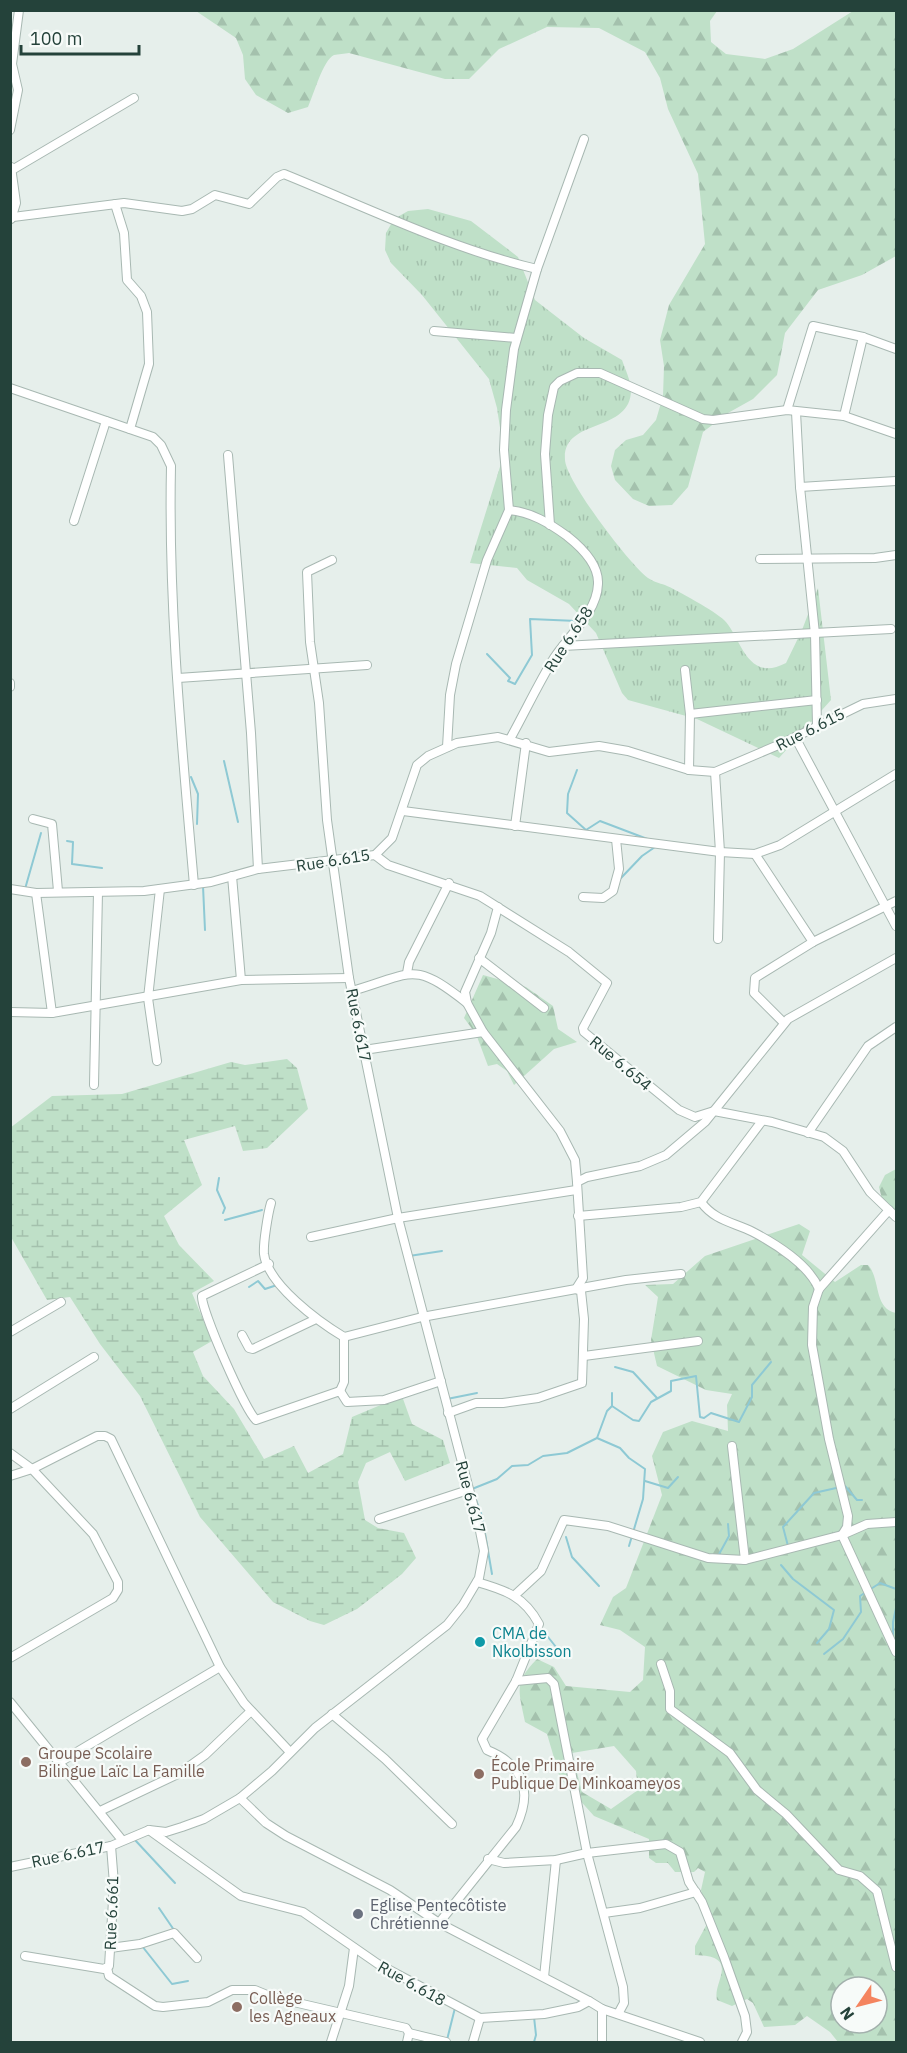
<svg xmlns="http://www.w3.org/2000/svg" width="907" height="2053" viewBox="0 0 907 2053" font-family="'IBM Plex Sans',sans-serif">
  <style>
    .grass { fill: url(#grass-tufts) }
    .forest { fill: url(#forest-firs); fill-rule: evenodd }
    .wetland { fill: url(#wetland-marsh) }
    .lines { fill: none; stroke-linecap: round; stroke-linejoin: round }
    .stream { stroke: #8ec9d4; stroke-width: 2 }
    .minor-casing { stroke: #a8b8b2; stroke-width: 10 }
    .minor { stroke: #fff; stroke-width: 8 }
    .culture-dot { fill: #0f9aa8; stroke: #f7fbf9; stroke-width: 2 }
    .education-dot { fill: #8d6e63; stroke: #f7fbf9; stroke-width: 2 }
    .worship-dot { fill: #6b7280; stroke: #f7fbf9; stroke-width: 2 }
    .labels { text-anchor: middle; stroke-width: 4.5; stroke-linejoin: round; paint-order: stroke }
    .street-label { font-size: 16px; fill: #24423a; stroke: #f7fbf9 }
    .culture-label { font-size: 16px; fill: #0d838f; stroke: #f7fbf9; text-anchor: start }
    .education-label { font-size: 16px; fill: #785e54; stroke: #f7fbf9; text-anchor: start }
    .worship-label { font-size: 16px; fill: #5b616d; stroke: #f7fbf9; text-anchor: start }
  </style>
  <defs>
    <pattern id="grass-tufts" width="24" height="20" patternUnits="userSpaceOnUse" patternTransform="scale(1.5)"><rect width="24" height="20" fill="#bfe0c8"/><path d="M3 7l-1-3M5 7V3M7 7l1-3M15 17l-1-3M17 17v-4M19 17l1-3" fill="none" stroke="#a4c1ad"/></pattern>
    <pattern id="forest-firs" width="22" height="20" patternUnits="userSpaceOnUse" patternTransform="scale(1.5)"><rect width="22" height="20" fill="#bfe0c8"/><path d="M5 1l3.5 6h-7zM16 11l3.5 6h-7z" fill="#a4c1ad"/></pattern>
    <pattern id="wetland-marsh" width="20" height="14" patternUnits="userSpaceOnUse" patternTransform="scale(1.5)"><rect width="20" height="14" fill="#bfe0c8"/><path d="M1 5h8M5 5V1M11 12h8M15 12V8" fill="none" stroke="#a4c1ad"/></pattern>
  </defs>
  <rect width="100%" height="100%" fill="#e6efeb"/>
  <path class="grass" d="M428 209 471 221 518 257 535 300 584 338 622 360C625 369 631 381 631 390 631 434 562 417 565 460 566 481 630 565 648 578 654 582 659 583 665 585 677 590 716 612 724 620 741 636 746 684 786 663L802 630 818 588 831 700 779 758 697 719 628 700 622 693 596 633 569 604 527 580 517 568 470 563 504 454 497 408 489 379 422 295 391 263 385 250 386 233 394 219 408 211Z"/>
  <g class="forest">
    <path d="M196 11H717L710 21 711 42 726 54 765 59 793 49 853 11H896V256L862 275 818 290 785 333 777 375 753 399 728 413 703 432 688 487 672 505 649 506 633 499 615 480 611 466 615 450 626 440 643 435 656 420 663 396 664 366 660 340 669 305 705 244 698 174 668 109 660 78 645 52 599 28 547 27 499 49 469 79H445L349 53C345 54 338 54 334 55 323 60 314 94 308 107L288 113 256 95 245 79 243 55 236 38Z"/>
    <polygon points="483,975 526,987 553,1006 558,1029 577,1042 554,1049 514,1085 507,1071 497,1064 488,1066 476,1034 464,1018"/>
    <polygon points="896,1169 896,1218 883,1203 879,1187 885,1175"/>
    <path d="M799 1224 810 1231 802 1255 835 1282 861 1265H868C881 1279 873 1308 896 1313V2042H838L830 2032 807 2016 795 2025 764 2027 753 2003 747 1999 732 2006 717 2000C712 1982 742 1956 695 1955V1946L708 1922 701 1890 705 1872 698 1868 694 1872H675L668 1863H656L649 1858V1839L594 1816 560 1778 547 1734 525 1722C519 1691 513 1683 537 1659L554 1667 566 1686 630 1692 643 1680 645 1647 620 1630 600 1625 613 1597 626 1588 662 1495 652 1456 663 1432 692 1421 728 1431 727 1405 732 1394 706 1390 657 1366 651 1340 658 1297 645 1285 673 1284 705 1256ZM614 1746 636 1771 638 1790 611 1809 582 1792 572 1753ZM841 1987H877V2023H841Z"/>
  </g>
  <polygon class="wetland" points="287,1059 297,1068 308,1109 267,1148 243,1151 235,1126 184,1140 202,1185 164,1216 179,1245 214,1281 192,1293 212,1341 193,1352 203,1376 234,1409 264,1459 294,1446 308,1473 343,1454 352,1417 402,1396 412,1424 443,1440 450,1463 405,1481 390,1452 366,1463 358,1482 365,1520 378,1528 404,1533 416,1558 402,1574 357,1609 324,1625 310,1621 273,1602 200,1517 140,1396 100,1344 70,1297 47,1300 11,1237 10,1128 52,1096 122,1094 231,1062 245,1065"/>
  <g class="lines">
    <g class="stream">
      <polyline points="487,654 510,678 508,681 515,684 532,655 530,619 577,621"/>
      <polyline points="224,761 238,822"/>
      <polyline points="577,770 568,794 567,813 586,830 600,821 650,840"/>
      <polyline points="191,777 198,794 197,824"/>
      <polyline points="67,841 73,842 72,864 102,868"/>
      <polyline points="620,879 642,856 655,847"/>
      <polyline points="203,886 205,930"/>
      <polyline points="25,889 41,833"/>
      <polyline points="219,1178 217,1190 225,1208 223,1213"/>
      <polyline points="225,1220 262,1210"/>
      <polyline points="409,1256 442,1251"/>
      <polyline points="249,1287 258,1281 265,1289 277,1285"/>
      <polyline points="615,1367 633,1372 657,1398"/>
      <polyline points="447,1399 477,1393"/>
      <polyline points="612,1406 633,1420 639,1421 651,1402 671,1391 671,1381 696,1376 700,1417 704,1418 711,1413 739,1422 752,1397 752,1385 771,1362"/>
      <polyline points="597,1438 607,1411 612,1406 612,1393"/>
      <polyline points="645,1481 668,1488 678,1477"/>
      <polyline points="566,1537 572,1557 599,1586"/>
      <polyline points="788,1546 783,1527 814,1493 845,1486 857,1500 862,1500"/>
      <polyline points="718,1556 729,1536 728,1524"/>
      <polyline points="781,1565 793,1579 834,1610 829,1629 817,1643"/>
      <polyline points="492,1574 482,1516 472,1489 497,1479 512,1466 528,1465 543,1456 567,1453 597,1438 620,1448 629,1458 645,1469 643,1499 629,1546"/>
      <polyline points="540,1627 564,1657"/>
      <polyline points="893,1637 893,1622 896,1608"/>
      <polyline points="824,1654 843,1639 861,1612 860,1596 880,1583 896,1589"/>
      <polyline points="135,1840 175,1883"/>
      <polyline points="159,1908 174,1930"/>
      <polyline points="142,1946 172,1984 188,1981"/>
      <polyline points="447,2040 455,2008"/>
      <polyline points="534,2042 536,2035 534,2017"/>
    </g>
    <defs>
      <g id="minor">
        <polyline points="10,130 18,90 12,64 19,10"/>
        <polyline points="11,167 16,203 11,219"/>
        <polyline points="12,170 134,98"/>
        <polyline points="115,204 124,233 127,280 141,296 147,312 149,364 130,429"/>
        <path d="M13 217 124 203 182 211 192 209 215 195 249 204 277 177 284 174C368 208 449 248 537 269L514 349 506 410 504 450 509 510 487 560 456 664 450 695 447 747"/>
        <polyline points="537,269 584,139"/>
        <polyline points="434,331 516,338"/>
        <path d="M10 388 153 437 161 445 171 466C168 606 182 746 194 885"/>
        <polyline points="787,410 813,326 863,337 896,349"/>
        <polyline points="796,412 800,487 815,634 817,725"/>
        <polyline points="844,416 863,337"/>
        <polyline points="228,455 251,733 258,869"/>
        <polyline points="800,487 896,481"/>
        <path d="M509 510C531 512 549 523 567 536 581 547 599 565 598 584 597 613 568 636 554 658 538 684 525 712 510 739"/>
        <polyline points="74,521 106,421"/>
        <polyline points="550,525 545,454 548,415 554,387 560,381 577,373 600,373 703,419 713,420 787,410 844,416 896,434"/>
        <polyline points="760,559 875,558 896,555"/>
        <polyline points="563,646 891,629"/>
        <polyline points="685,670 690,714 689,770"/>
        <polyline points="178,678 367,665"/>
        <polyline points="10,683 10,687"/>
        <polyline points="690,714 817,700"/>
        <polyline points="795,737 896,926"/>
        <polyline points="715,772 720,852 718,939"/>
        <polyline points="403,811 720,852 755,854 780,845 896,774"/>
        <polyline points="33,819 52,824 58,891"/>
        <polyline points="515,826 526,743"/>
        <polyline points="755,854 813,942"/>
        <polyline points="375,855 388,865 480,896 569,952 607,983 583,1028 584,1032 679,1110 695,1117 714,1111 772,1122 824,1137 843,1151 870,1192 896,1217"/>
        <polyline points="232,876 241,980"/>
        <polyline points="10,889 36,893 144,891 211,882 258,869 375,855 392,838 417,765 428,756 457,743 498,737 549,752 599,746 628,751 689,770 715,772 783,743 863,704 896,699"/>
        <polyline points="36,893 52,1013"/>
        <polyline points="583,897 603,898 613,891 619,869 616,839"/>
        <polyline points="479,958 544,1008"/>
        <polyline points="407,973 409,962 449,883"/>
        <path d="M352 991C414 973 412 960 467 1003"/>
        <polyline points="10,1012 52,1013 241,980 349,978"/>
        <polyline points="784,1023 754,993 755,978 813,942 896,901"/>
        <polyline points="483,1032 467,1003 465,992 491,933 498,907"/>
        <polyline points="364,1050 483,1032 560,1131 575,1160 577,1182"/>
        <polyline points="157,1061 148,998 160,889"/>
        <polyline points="94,1085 98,892"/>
        <polyline points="808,1133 868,1046 896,1027"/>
        <path d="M701 1202C715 1221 733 1222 753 1232 776 1244 809 1265 819 1289"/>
        <path d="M271 1203C268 1213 263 1244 264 1254 268 1285 319 1322 344 1337L422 1317 576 1289 583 1278 577 1182 587 1177 640 1166 666 1155 705 1122 788 1019 896 958"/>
        <polyline points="889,1210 819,1289 813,1307 812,1345 829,1439 848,1516 847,1527 842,1535 896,1652"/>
        <polyline points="578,1216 681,1207 701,1202 762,1121"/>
        <polyline points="311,1237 398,1218 576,1190"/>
        <path d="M269 1264 202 1296C201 1310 245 1410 256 1420L340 1391 347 1402 384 1400 441 1381"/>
        <polyline points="576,1289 626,1280 681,1274"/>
        <polyline points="10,1332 61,1302"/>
        <polyline points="242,1335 249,1348 253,1349 314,1320"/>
        <polyline points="584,1356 698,1341"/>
        <polyline points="340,1391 344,1382 344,1337"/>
        <polyline points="10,1409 94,1357"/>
        <polyline points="448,1413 476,1403 503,1403 538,1398 582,1383 584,1319 581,1291 576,1289"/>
        <polyline points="732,1446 745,1560"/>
        <polyline points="10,1453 32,1469 93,1534 118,1582 118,1590 113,1598 10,1658"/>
        <polyline points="10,1476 32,1469 97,1436 105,1436 111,1439 220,1667 244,1703 290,1752"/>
        <polyline points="379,1519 468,1490"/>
        <polyline points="515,1595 541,1571 564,1520 608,1526 708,1558 745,1560 842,1535 867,1524 896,1522"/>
        <polyline points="661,1664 670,1691 670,1709 730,1753 757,1790 786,1814 839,1870 860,1876 877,1891 896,1967"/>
        <polyline points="516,1681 548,1678 554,1684 587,1853 623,1987 624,2003 618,2014"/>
        <polyline points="10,1702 122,1840"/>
        <polyline points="332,1714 385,1759 452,1824"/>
        <polyline points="60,1762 220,1667"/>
        <polyline points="240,1798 266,1823 286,1836 390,1890 439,1923 589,2001"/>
        <polyline points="100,1811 180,1773 205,1755 251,1711"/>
        <polyline points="149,1830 241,1896 303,1912 378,1964 480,2018 544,2014 578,2007 589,2001 602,2009 700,2042"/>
        <polyline points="488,1859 504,1863 556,1860 587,1853 666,1844 680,1852 689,1882 702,1902 724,1957 745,2016 747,2032 742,2042"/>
        <polyline points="10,1867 111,1846 149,1830 166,1832 182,1827 204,1819 240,1798 272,1771 315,1728 447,1625 463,1605 479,1578 484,1551 480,1531 398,1218 349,978 327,820 319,703 310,642 307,572 332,560"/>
        <polyline points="604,1913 640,1908 696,1892"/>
        <path d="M439 1923 516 1827C533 1791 524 1765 487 1750L482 1739 516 1681 539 1624C524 1596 505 1590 477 1582"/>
        <polyline points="110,1948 140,1944 174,1933 197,1958"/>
        <polyline points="25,1956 104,1969 109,1966 114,1884 111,1846"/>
        <polyline points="107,1968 109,1976 155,2006 163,2007 208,2002 232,1990 255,1990 272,1997 406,2028 409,2033 407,2042"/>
        <polyline points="544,1977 556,1860"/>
        <polyline points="409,2033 446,2042"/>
        <polyline points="331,2042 349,1986 354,1948"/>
        <polyline points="473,2042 480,2018"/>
        <polyline points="602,2042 602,2009"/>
      </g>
    </defs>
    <use href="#minor" class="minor-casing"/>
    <use href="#minor" class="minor"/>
  </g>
  <circle class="culture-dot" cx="480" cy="1642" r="6"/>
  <g class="education-dot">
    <circle cx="26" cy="1762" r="6"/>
    <circle cx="479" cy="1774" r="6"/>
    <circle cx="237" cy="2007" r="6"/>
  </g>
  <circle class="worship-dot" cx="358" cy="1914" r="6"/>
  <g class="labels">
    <g class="street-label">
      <text transform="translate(568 639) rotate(-57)" y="6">Rue 6.658</text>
      <text transform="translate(810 729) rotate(-27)" y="6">Rue 6.615</text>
      <text transform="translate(333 860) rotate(-9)" y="6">Rue 6.615</text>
      <text transform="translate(359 1025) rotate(79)" y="6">Rue 6.617</text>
      <text transform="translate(621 1063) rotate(40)" y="6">Rue 6.654</text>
      <text transform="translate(471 1497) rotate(75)" y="6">Rue 6.617</text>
      <text transform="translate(68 1854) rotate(-12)" y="6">Rue 6.617</text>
      <text transform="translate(111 1913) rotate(-88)" y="6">Rue 6.661</text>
      <text transform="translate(412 1983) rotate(29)" y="6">Rue 6.618</text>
    </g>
    <g class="culture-label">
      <text x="492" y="1639">CMA de<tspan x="492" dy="18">Nkolbisson</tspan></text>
    </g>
    <g class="education-label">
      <text x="38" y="1759">Groupe Scolaire<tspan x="38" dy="18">Bilingue Laïc La Famille</tspan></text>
      <text x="491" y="1771">École Primaire<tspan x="491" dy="18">Publique De Minkoameyos</tspan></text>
      <text x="249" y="2004">Collège<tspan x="249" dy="18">les Agneaux</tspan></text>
    </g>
    <g class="worship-label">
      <text x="370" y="1911">Eglise Pentecôtiste<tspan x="370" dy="18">Chrétienne</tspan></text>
    </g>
  </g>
  <rect width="907" height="2053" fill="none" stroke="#24423a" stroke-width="24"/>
  <g transform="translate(859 2005) rotate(235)"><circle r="28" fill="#f7fbf9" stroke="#a3b1ad" stroke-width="1.5"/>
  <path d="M0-4.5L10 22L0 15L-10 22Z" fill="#f4845f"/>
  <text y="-9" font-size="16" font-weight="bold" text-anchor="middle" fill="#24423a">N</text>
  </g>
  <path d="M21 45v9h118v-9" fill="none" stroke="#24423a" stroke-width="3"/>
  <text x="30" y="45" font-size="18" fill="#24423a" stroke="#f7fbf9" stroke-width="4.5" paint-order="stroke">100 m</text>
</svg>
